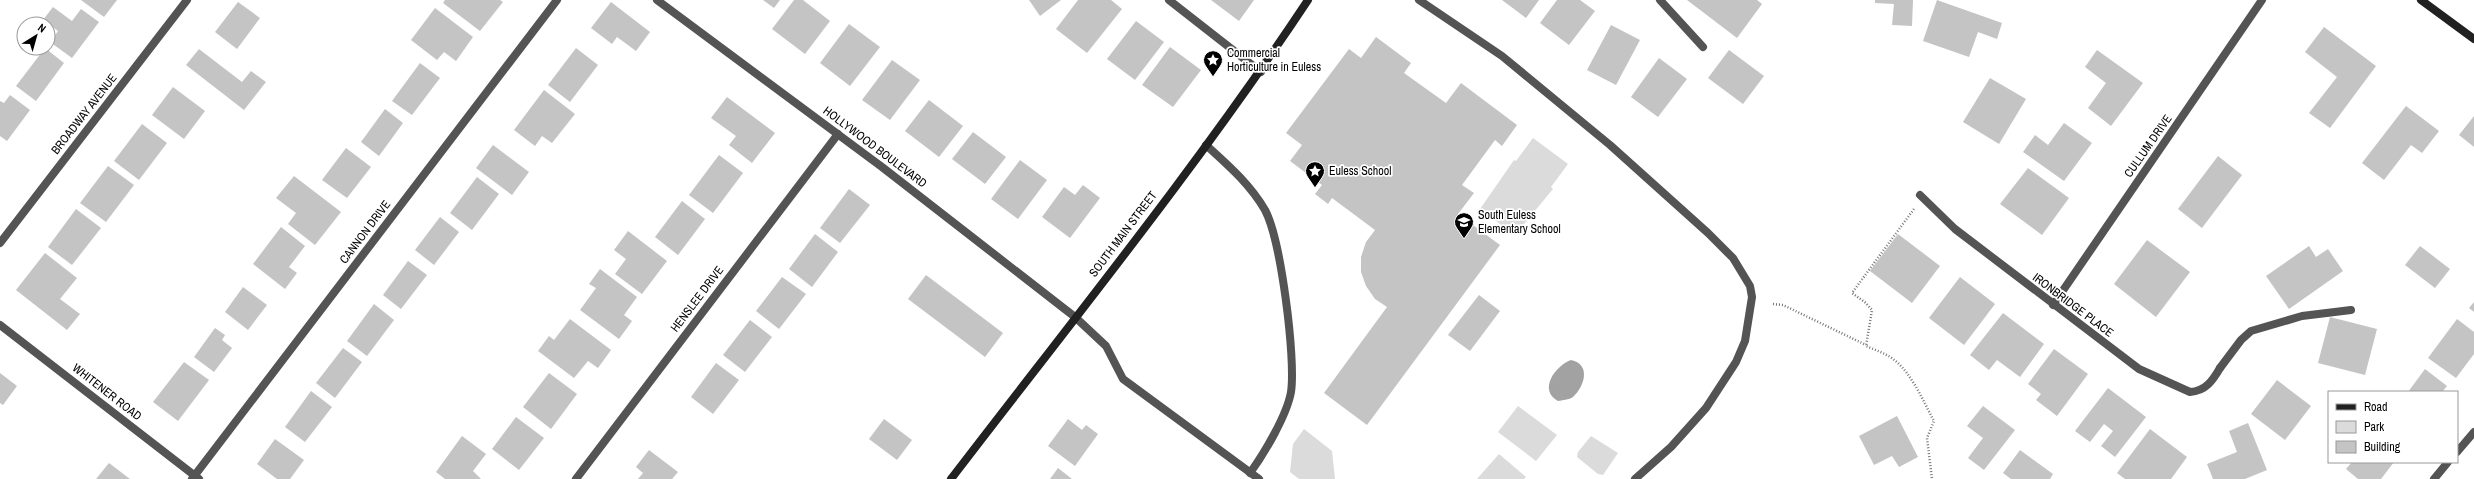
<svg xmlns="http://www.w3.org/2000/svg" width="2474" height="479" viewBox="0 0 2474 479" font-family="'Archivo Narrow',sans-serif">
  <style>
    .green { fill: #dbdbdb }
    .water { fill: #a2a2a2 }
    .building { fill: #c4c4c4 }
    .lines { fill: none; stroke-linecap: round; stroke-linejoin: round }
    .path { stroke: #767676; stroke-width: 2.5; stroke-dasharray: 1 2; stroke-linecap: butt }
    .lane { stroke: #545454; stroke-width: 8 }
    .street { stroke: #545454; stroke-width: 8 }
    .secondary { stroke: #212121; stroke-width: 8 }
    .labels { text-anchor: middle; stroke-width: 3.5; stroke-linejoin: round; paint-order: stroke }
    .poi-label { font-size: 12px; fill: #000; stroke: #fff; text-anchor: start }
    .street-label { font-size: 12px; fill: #000; stroke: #fff }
  </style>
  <rect width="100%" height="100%" fill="#fff"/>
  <g class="green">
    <polygon points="1533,138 1568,164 1551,187 1553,189 1515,235 1480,209 1514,160 1516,161"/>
    <polygon points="1518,406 1557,435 1536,461 1498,432"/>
    <polygon points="1304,429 1332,451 1335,479 1299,479 1290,472 1293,444"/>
    <polygon points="1591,436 1618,453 1603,475 1598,474 1577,457 1578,452"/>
    <polygon points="1499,454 1526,477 1524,479 1477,479"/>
  </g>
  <path class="water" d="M1571 360C1591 364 1585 386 1573 397 1569 400 1562 400 1558 401 1538 390 1555 366 1571 360Z"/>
  <g class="building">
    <polygon points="81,0 117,0 104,17"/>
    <polygon points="445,0 500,0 503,2 480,31 443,3"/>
    <polygon points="763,0 780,0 774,8"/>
    <polygon points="794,0 803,0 830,21 805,54 772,29"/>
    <polygon points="1029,0 1061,0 1040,16"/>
    <polygon points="1078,0 1111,0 1122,9 1087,53 1056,29"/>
    <polygon points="1211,0 1254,0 1239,21"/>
    <polygon points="1502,0 1539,0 1526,18"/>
    <polygon points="1557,0 1580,0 1595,11 1569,45 1540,23"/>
    <polygon points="1687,0 1757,0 1762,4 1737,38"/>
    <polygon points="1875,0 1913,0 1912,26 1892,25 1894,4 1875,3"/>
    <polygon points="1937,0 2002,23 1997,39 1978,32 1969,57 1923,41"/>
    <polygon points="238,2 260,18 237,49 215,32"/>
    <polygon points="611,2 650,32 636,51 617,37 612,44 591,28"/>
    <polygon points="53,7 72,21 81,9 99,22 72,58 50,42 58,31 43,20"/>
    <polygon points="435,8 473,37 456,61 444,52 437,60 411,40"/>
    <polygon points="1136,21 1164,42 1135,80 1107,59"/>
    <polygon points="849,24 880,47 850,86 820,63"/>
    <polygon points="1611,25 1640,40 1616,85 1587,70"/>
    <polygon points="2324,27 2376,66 2330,128 2309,113 2337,77 2305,52"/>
    <polygon points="1376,37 1411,63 1404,73 1446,103 1461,83 1517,125 1502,146 1495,140 1462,185 1474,193 1458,214 1500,245 1367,425 1324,393 1387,307 1375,299 1366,286 1361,272 1361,257 1366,242 1375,230 1332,198 1328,204 1315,194 1322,185 1290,161 1302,145 1286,133 1349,49 1361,58"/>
    <polygon points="1170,47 1201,70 1173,107 1142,85"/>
    <polygon points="45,48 64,63 36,101 16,86"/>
    <polygon points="576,48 598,65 570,102 548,85"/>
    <polygon points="199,49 242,82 251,71 266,82 244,110 186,65"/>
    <polygon points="1729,50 1764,76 1743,104 1708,78"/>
    <polygon points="2097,50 2143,83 2111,126 2088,108 2106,83 2085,67"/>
    <polygon points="1659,58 1687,79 1658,117 1631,97"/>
    <polygon points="892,60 920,80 890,120 862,100"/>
    <polygon points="420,63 440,78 412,115 392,101"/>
    <polygon points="1990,78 2026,99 1999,144 1963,122"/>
    <polygon points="173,87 205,111 184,139 152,115"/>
    <polygon points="544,90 575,114 552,143 542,136 535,146 514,130"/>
    <polygon points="10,95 30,110 7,141 0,136 0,101 4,103"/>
    <polygon points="727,97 775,133 752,163 729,145 736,136 711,118"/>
    <polygon points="929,100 963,126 939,157 905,131"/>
    <polygon points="2406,106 2439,131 2422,153 2411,145 2384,180 2362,163"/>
    <polygon points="385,109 403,123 379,156 361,142"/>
    <polygon points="2474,116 2474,147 2459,135"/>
    <polygon points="2064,123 2092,143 2064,181 2023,152 2035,135 2048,145"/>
    <polygon points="142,124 167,143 139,180 114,161"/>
    <polygon points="973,132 1006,157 985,184 952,159"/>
    <polygon points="493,145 529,172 512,195 476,168"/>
    <polygon points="346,148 371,167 347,198 322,180"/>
    <polygon points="719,155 743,173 713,213 689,195"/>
    <polygon points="2218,156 2242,175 2202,228 2178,209"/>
    <polygon points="1020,160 1047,180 1018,219 991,199"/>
    <polygon points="108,166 134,185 106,222 80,203"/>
    <polygon points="2028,168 2069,198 2042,235 2000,204"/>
    <polygon points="294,176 341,212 315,245 288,224 296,213 276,198"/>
    <polygon points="477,177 499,194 472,230 450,213"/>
    <polygon points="1083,185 1100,198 1070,238 1042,217 1064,187 1075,195"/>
    <polygon points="849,189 870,205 840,243 820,228"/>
    <polygon points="682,201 705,219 678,255 655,237"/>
    <polygon points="76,209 101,228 72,265 48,247"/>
    <polygon points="440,217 459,232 434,265 415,250"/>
    <polygon points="281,227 305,246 289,267 297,273 285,289 253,264"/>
    <polygon points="628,231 667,261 642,294 615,274 626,259 614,250"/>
    <polygon points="815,234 838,252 812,287 789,269"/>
    <polygon points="1898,234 1940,266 1912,303 1870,271"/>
    <polygon points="2147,240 2190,272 2156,317 2114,284"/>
    <polygon points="2309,246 2316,257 2328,249 2343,271 2289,309 2266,276"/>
    <polygon points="2420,246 2450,269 2435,288 2405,265"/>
    <polygon points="45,253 77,278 60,299 80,314 67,330 16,290"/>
    <polygon points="408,261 427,275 401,309 383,295"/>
    <polygon points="600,269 637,297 624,315 632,321 619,339 580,310 596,288 589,284"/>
    <polygon points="926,275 1003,333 985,357 908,299"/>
    <polygon points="782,277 806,294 779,329 756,311"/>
    <polygon points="1960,277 1995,304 1964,345 1929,318"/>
    <polygon points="243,287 267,305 248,330 225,312"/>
    <polygon points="1479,295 1500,311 1470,351 1448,335"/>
    <polygon points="2474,302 2474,312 2469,308"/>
    <polygon points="374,304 394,320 367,356 347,341"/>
    <polygon points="2003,313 2044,344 2020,377 1997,360 1989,370 1970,355"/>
    <polygon points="2330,317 2377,329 2365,375 2318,363"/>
    <polygon points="570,319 611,350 598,368 588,361 574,378 538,351 549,336 554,340"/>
    <polygon points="2457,319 2474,332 2474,354 2456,378 2428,358"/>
    <polygon points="750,320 772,337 745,372 723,355"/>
    <polygon points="215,328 225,335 222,340 232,348 214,372 194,357"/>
    <polygon points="343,348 362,362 335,398 316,383"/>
    <polygon points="2054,349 2088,374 2057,416 2036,400 2041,394 2028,384"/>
    <polygon points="184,362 209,380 178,421 153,402"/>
    <polygon points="716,363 739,380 713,414 691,397"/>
    <polygon points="2425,369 2447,386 2442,392 2408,392"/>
    <polygon points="0,373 17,386 3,405 0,403"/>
    <polygon points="549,373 577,394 551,429 523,407"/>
    <polygon points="2277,380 2311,406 2285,440 2251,414"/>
    <polygon points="2108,388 2146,417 2115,457 2101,446 2113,431 2104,424 2090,442 2075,431"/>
    <polygon points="311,391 332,407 305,442 285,427"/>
    <polygon points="1983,406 2015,430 1984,470 1968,458 1983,438 1967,426"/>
    <polygon points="1897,416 1918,457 1899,467 1892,456 1874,465 1859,436"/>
    <polygon points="516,417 544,438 519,470 492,449"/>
    <polygon points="884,419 912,440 897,460 869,439"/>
    <polygon points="1068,419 1082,430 1086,425 1098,434 1075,466 1048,446"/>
    <polygon points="2248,423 2267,470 2245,479 2213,479 2207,464 2237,452 2229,431"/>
    <polygon points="2150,429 2187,457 2171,479 2125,479 2117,473"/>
    <polygon points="462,436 486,454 473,471 481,479 445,479 436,472"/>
    <polygon points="275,439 304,460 290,479 277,479 257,464"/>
    <polygon points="649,450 678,472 672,479 638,479 643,473 636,467"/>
    <polygon points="2020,450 2053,474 2050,479 2011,479 2003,473"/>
    <polygon points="2352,462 2394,462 2381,479 2358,479 2346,469"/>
    <polygon points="109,463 130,479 96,479"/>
    <polygon points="1058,468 1072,479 1050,479"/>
  </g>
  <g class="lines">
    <g class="path">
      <path d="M1914 209 1852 293 1866 303 1872 310 1866 346C1875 350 1885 353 1893 359 1912 373 1923 401 1934 421L1927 438 1932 479"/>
      <polyline points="1773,304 1783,305 1866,345"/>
    </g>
    <g class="lane">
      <polyline points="1169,0 1261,72"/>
      <polyline points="1419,0 1502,56 1610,145 1708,233 1733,258 1750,286 1752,297 1745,341 1736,362 1706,408 1671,447 1635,479"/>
      <polyline points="1660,0 1703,47"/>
      <path d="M1206 145C1228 165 1250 184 1265 210 1281 240 1296 359 1291 392 1287 415 1264 454 1250 473"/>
      <polyline points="1075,317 1106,346 1123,379 1259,479"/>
      <polyline points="2220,368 2241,340 2251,331 2302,316 2351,310"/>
    </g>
    <g class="street">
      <polyline points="657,0 882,167 1075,317"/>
      <path d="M1920 195 1955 229 2139 369 2190 392C2206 391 2213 380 2220 368"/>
      <polyline points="0,243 187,0"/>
      <polyline points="2053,305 2262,0"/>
      <polyline points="0,325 199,479"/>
      <polyline points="2457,452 2474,432"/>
      <polyline points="192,479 557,0"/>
      <polyline points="576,479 838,134"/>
      <polyline points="2434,479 2448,462"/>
    </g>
    <g class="secondary">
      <polyline points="2421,0 2474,39"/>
      <path d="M951 479C1072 321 1198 166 1308 0"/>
    </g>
  </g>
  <defs>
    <symbol id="sight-pin" viewBox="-11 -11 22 30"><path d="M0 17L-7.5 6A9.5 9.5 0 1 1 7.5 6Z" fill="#000" stroke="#fff"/><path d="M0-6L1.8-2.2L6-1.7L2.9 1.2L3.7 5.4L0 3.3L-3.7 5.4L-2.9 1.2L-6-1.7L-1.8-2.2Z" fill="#fff"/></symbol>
    <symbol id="school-pin" viewBox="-11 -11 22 30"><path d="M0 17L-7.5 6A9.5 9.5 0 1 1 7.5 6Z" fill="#000" stroke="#fff"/><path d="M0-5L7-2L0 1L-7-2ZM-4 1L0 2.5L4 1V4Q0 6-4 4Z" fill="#fff"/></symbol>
  </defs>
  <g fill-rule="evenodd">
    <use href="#sight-pin" x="1202" y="49" width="22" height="30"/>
    <use href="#sight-pin" x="1304" y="160" width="22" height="30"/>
    <use href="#school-pin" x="1453" y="211" width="22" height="30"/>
  </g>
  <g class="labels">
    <g class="poi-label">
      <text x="1227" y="57">Commercial<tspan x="1227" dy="14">Horticulture in Euless</tspan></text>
      <text x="1329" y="175">Euless School</text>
      <text x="1478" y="219">South Euless<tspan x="1478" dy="14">Elementary School</tspan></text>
    </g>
    <g class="street-label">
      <text transform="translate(84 114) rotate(-52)" y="4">BROADWAY AVENUE</text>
      <text transform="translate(2148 146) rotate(-55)" y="4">CULLUM DRIVE</text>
      <text transform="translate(875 147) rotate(37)" y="4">HOLLYWOOD BOULEVARD</text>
      <text transform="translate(365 232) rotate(-53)" y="4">CANNON DRIVE</text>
      <text transform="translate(1123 234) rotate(-53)" y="4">SOUTH MAIN STREET</text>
      <text transform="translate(697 299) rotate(-53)" y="4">HENSLEE DRIVE</text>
      <text transform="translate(2073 305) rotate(37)" y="4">IRONBRIDGE PLACE</text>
      <text transform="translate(107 392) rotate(38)" y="4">WHITENER ROAD</text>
    </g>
  </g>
  <rect x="2328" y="391" width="130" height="72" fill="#ffffff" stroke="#999999"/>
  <rect x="2336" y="404" width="20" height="6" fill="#212121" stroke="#999999"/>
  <text x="2364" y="411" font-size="12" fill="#000000">Road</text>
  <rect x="2336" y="421" width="20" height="12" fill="#dbdbdb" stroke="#999999"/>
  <text x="2364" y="431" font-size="12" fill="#000000">Park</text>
  <rect x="2336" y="441" width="20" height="12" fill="#c4c4c4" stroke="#999999"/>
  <text x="2364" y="451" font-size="12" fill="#000000">Building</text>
  <g transform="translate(36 36) rotate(37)"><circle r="19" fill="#ffffff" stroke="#999999"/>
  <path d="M0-3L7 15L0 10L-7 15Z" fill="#000000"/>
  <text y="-6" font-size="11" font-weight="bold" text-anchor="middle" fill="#000000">N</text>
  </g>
</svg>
